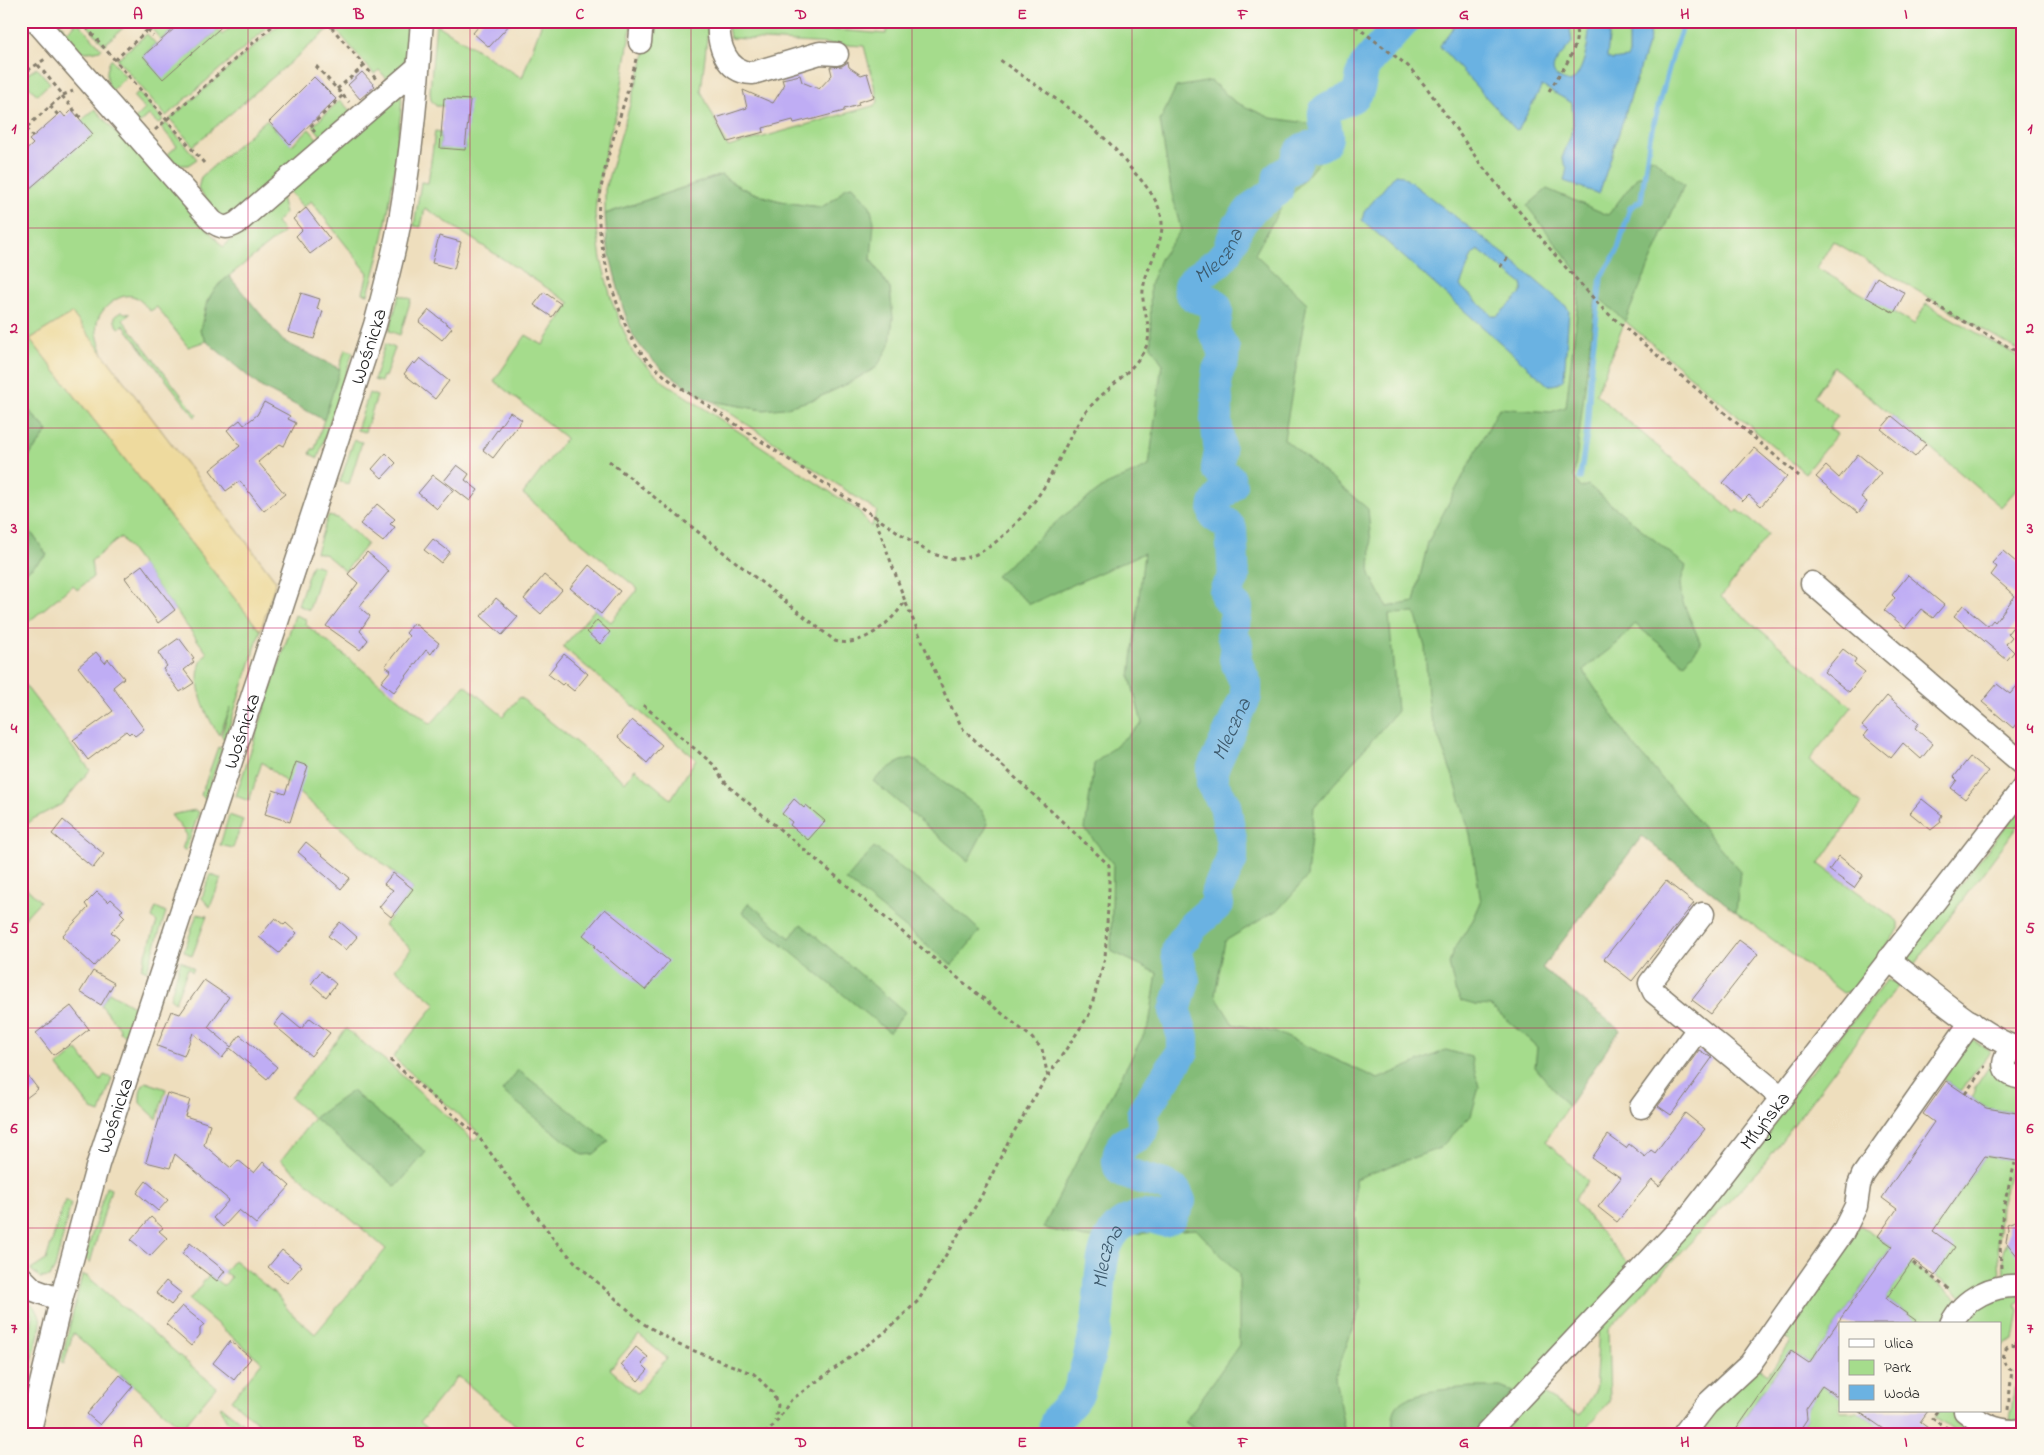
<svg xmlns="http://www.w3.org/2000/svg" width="2044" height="1455" viewBox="0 0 2044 1455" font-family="'Indie Flower',sans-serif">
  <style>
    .green { fill: #a5dc8c; stroke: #607c54; fill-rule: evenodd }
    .forest { fill: #84bc78; stroke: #506c4a }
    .sand { fill: #eeda9e; stroke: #857b5d }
    .water { fill: #6bb2e2; stroke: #44677f; fill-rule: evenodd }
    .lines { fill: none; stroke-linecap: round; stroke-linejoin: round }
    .stream { stroke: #6bb2e2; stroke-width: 5.5 }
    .river { stroke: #6bb2e2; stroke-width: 32 }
    .building { fill: #bfadf4 }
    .minor-casing { stroke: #857d6c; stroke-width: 25 }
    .path { stroke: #857d6c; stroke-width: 3; stroke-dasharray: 4 4; stroke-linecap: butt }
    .minor { stroke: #fff; stroke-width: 22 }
    .grid { fill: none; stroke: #c2185b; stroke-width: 1; stroke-opacity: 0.55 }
    .labels { text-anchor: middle; stroke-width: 5; stroke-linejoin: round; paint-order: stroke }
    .street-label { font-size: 20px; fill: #1c1c1c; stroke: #fbf7ec }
    .water-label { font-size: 21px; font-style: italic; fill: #3c586b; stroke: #fbf7ec }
    .neatline { fill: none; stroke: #c2185b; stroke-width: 2 }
    .grid-label { font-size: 16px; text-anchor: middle; font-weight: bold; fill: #c2185b }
  </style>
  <rect width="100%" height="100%" fill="#fbf7ec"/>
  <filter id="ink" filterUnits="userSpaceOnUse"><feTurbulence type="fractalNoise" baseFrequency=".02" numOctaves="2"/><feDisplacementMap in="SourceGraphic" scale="10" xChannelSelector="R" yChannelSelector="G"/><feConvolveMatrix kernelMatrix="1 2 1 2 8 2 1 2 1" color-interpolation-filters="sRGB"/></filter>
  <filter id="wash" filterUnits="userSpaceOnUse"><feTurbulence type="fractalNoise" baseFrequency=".0096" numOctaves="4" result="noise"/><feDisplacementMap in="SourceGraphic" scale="20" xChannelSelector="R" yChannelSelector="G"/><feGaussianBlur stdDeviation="1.12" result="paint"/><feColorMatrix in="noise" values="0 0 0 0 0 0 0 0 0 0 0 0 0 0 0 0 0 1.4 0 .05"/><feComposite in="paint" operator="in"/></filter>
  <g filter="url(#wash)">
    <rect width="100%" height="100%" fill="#eedebd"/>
    <g class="green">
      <path d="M49 21H59L67 32 75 25 72 21H77L102 49C92 53 82 53 72 48Z"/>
      <polygon points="84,21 131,21 104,45"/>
      <polygon points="161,21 183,21 161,40 152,29"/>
      <polygon points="237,21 275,21 166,116 117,59 147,34 156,44 143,56 163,78 218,30 222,35"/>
      <polygon points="283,21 323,21 329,29 193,146 170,119"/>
      <polygon points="334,21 409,21 404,67 389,81 379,70 374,74 334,27"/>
      <path d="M436 21H439V26L522 78 541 25 538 21H632L618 108 609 137 597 191 595 215 601 259 612 302 633 353 664 382 859 511 871 527 877 511 712 401 763 410 815 399 847 384 877 367 891 302 890 289 871 260V242L846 187 836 198 822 207C787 204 750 197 721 175L605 214V189L648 44 650 21H709L701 91 728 147 876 105 878 101 864 46 730 38 727 21 886 34 887 21H2023V353L1833 241 1817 268 1914 324 1926 304 2023 359V482L2001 507 1834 367 1814 397 1838 416 1829 428 1837 434 1805 473 1625 321 1596 394 1735 512 1738 510 1768 534 1721 597 1852 707 1809 760 1862 803 1819 864 1899 922V929L1851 991 1843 993 1736 912 1642 836 1542 968 1620 1030 1586 1078 1546 1141 1588 1181 1574 1200 1628 1264 1630 1268 1536 1390 1580 1415 1595 1392 1599 1326 1887 980 1899 984 1764 1164 1608 1330 1610 1401 1581 1434H526L458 1376 420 1422 434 1434H271L231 1400 262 1362 189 1300 209 1275 224 1286 231 1277 224 1272 234 1260 277 1295 289 1311 315 1334 386 1249 281 1160 314 1118 290 1098 346 1029 387 1062 474 1141 480 1134 393 1057 436 1004 395 969 411 949 384 925 413 889 262 762 249 801 236 796 295 615 306 619 305 624 431 724 465 685 503 716 520 697 625 782 635 769 671 799 696 759 563 647 595 609 611 622 638 589 523 494 566 438 494 381 526 335 543 345 570 303 425 208 421 227 414 226 421 182 428 183 435 131 441 132 440 148 465 149 469 100 444 106H436L431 100 430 92ZM639 1335 667 1358 637 1393 610 1369Z"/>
      <path d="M111 59 126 77 111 91C106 80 105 71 111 59Z"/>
      <polygon points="37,68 50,83 37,95 29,86 21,92 21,78"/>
      <polygon points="139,92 163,120 158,124 149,115 139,124 135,119 145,109 133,96"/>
      <path d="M401 93C403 103 400 117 399 127 394 184 385 240 368 294L363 293 368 273 311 201 303 207 288 190Z"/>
      <polygon points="340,100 352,113 323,138 313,126"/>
      <path d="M95 109 119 136 124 133 223 247 281 197 285 213 276 223 284 232 219 284 207 301 200 330 206 341 188 347 157 307 150 311C145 306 140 298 132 296 118 293 99 310 97 323 95 333 100 344 103 354L72 313 30 339 258 628 261 630 225 739 221 736 231 707 219 735C205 715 187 674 207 653L121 537 91 561 93 577 77 590 73 585 21 628V576L47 555 26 525 21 480 29 456 48 431 21 402V196L92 134 81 121Z"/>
      <polygon points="266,120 292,145 309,129 319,141 234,215 221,217 198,189 201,177"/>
      <polygon points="166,123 197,159 188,165 179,165 167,155 177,146 161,127"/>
      <polygon points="399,295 411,299 400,335 389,331"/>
      <polygon points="121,312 130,314 123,320 197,415 195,417 123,325 119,328 115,322 115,316"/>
      <polygon points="385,344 395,348 385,377 383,376 381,382 374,380"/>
      <polygon points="345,349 353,352 318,458 310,454 312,449 315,449"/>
      <polygon points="369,393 377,396 365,432 357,430"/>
      <polygon points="354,440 362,442 349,484 340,482"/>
      <polygon points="328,516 338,518 367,544 345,571 326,555 316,552"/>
      <polygon points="312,564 322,567 309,610 298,605"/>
      <polygon points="21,680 90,770 62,804 33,819 21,830"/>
      <polygon points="218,747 222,749 205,799 201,795"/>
      <polygon points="2023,804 2023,819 1910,970 1904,958"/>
      <polygon points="195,810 199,812 186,850 182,849 187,835 171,815"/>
      <polygon points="229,815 243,820 233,848 220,845"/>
      <polygon points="210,874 221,879 210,907 202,898"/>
      <polygon points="21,883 40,901 21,922"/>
      <polygon points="156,907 166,912 147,971 141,968 157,922 152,918"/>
      <polygon points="197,914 207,916 192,956 184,951"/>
      <polygon points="181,960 194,969 192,972 188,968 175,1002 170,998"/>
      <polygon points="109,992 135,1007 126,1035 119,1032 120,1029 101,1005"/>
      <polygon points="1971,1038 1990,1052 1961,1091 1941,1078"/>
      <polygon points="77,1050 101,1081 104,1075 112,1078 100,1113 92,1110 58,1066"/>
      <polygon points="1995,1058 2023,1084 2023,1114 1986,1108 1971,1098 1976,1090 1974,1089"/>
      <path d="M146 1082 166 1089 157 1119 140 1103C140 1095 139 1087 146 1082Z"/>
      <polygon points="1985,1156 2013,1160 2001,1206 1998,1242 2000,1278 1961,1296 1935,1276 1933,1231"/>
      <polygon points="106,1187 111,1189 90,1263 85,1258"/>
      <polygon points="65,1200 71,1203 55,1268 50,1277 40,1278 31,1270 46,1260"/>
      <polygon points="1860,1225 1892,1246 1809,1363 1791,1351 1771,1379 1772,1388 1764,1389 1733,1434 1694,1434 1707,1416 1758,1368 1768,1375 1791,1341 1783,1336"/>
      <polygon points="2006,1242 2023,1255 2023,1277 2004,1277 2003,1252"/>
      <polygon points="1910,1263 1958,1299 1940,1324 1921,1324 1886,1299"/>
      <polygon points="82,1275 87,1276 216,1387 182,1428 189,1434 180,1434 182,1428 73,1333 64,1364 61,1362"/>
      <polygon points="2020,1294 2020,1301 2015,1304 2019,1310 2014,1340 2006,1344 2000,1349 2000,1324 1960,1324 1988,1300"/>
      <path d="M21 1299C34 1303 40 1311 41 1325L27 1381 22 1380 33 1316 21 1302Z"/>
      <polygon points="2023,1373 2023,1421 2010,1421 2016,1375"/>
      <polygon points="1822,1386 1840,1398 1840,1411 1858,1411 1891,1434 1797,1434 1807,1419 1805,1410"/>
      <polygon points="221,1406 257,1434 232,1434 235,1429 227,1421 220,1409"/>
      <polygon points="1939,1411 1953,1411 1961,1420 1983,1434 1959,1434 1935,1418"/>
    </g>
    <g class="forest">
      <polygon points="1211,81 1235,102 1271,118 1337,127 1329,150 1281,207 1255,254 1307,303 1284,439 1368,509 1371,544 1370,574 1387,607 1414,602 1428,542 1499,408 1551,412 1566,407 1581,276 1527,206 1547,189 1608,215 1638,176 1646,176 1650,158 1654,159 1684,185 1625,321 1596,295 1574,477 1581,488 1588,485 1686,566 1680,584 1682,600 1701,644 1684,664 1635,624 1619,642 1584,669 1586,675 1631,742 1740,871 1736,912 1642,836 1542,968 1620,1030 1568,1107 1535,1067 1537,1047 1491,1006 1475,1005 1461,1001 1455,990 1449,964 1453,951 1473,920 1481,902 1470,834 1455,782 1429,712 1425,647 1415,613 1389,614 1397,711 1314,807 1307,877 1279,909 1225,941 1215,995 1233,1024 1278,1033 1378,1079 1446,1050 1471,1057 1479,1087 1471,1116 1440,1148 1355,1179 1360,1308 1335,1377 1345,1434 1201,1434 1185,1422 1239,1345 1239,1274 1196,1229 1085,1238 1043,1228 1096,1123 1149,1025 1157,973 1111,951 1113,864 1085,829 1094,764 1142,723 1130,677 1144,553 1030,604 996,576 1062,517 1106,485 1149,466 1162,363 1151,346 1150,285 1160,259 1181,230 1171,190 1160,121 1176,87"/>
      <path d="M721 175C750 197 787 204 822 207L836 198 846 187 853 186 870 206 874 222 871 260 890 289 893 318 890 344 877 367 847 384 815 399 784 408 763 410 712 401 699 395 662 369 644 351 633 336 623 308 607 244 605 214Z"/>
      <path d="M229 276 283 341 340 369 324 420 261 387 206 341 200 331C209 303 204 296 229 276Z"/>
      <polygon points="21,402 48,431 29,456 21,480"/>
      <polygon points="21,482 26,525 47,555 21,576"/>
      <path d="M912 758 981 809 988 823 968 861 873 781C886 770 896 761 912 758Z"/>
      <polygon points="874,847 965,917 980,931 952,965 846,880"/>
      <polygon points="749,903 790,938 801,924 905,1012 889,1032 742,912"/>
      <polygon points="518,1070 609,1141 594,1154 583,1155 502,1091"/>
      <polygon points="352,1091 426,1152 396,1187 314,1118"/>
      <path d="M1472 1387H1500L1513 1392 1474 1434H1393C1393 1427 1392 1417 1395 1410 1402 1390 1454 1389 1472 1387Z"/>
    </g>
    <polygon class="sand" points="72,313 276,581 261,630 258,628 30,339"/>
    <g class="water">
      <path d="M1458 21H1564L1570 29 1572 42C1561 58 1537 73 1570 82 1583 76 1589 42 1589 28L1584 21H1614L1610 27 1607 57 1612 60 1627 58 1629 54V21H1643L1649 31 1650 38 1599 194 1564 181 1567 168 1562 158 1573 129 1572 103 1542 86 1519 129 1516 130 1442 49 1440 46 1442 42Z"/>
      <path d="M1396 174 1401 175 1508 257 1567 307 1569 311 1564 378C1560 384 1556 385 1548 385L1362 220 1364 212ZM1478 250 1522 284 1523 288 1520 295 1497 316H1493L1460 286 1472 255Z"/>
    </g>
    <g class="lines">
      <polyline class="stream" points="1580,478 1587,432 1591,366 1601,277 1617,252 1630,208 1641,200 1650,137 1673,53 1685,21"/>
      <path class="river" id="s1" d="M1054 1434C1053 1411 1073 1408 1079 1391 1085 1370 1092 1349 1096 1327 1103 1296 1093 1243 1124 1223 1141 1213 1146 1215 1164 1221L1172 1217 1180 1201 1176 1192 1164 1185 1122 1172C1115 1163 1118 1153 1123 1144L1135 1138 1141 1133 1144 1124 1142 1115 1147 1105 1183 1051V1037L1175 1011 1184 980 1177 954 1178 947 1193 926 1218 904 1216 896 1217 891 1232 859V845L1225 805 1212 784V770L1246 696V684L1235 659 1237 644 1232 635 1237 608 1226 597 1225 591 1234 578 1231 529 1226 523 1215 516C1211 501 1222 495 1231 485L1229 478 1222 475 1217 468 1220 452 1216 420 1217 401 1216 383 1218 370 1223 361 1224 349 1213 330C1214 324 1218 316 1217 310 1215 294 1190 305 1189 286L1195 279 1219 261 1227 252 1238 226 1253 207 1277 191C1280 171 1274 180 1292 169 1296 162 1297 153 1303 149 1309 145 1320 148 1325 142 1331 135 1322 121 1324 112 1327 105 1349 102 1356 94 1362 86 1360 77 1364 68 1371 56 1394 33 1404 21"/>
    </g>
    <g id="blocks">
      <g class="building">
        <polygon points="183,21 228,21 163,79 143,56"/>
        <polygon points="483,21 513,21 489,47 473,33"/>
        <polygon points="848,62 849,67 861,75 867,73 874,97 858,102 859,105 844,109 844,111 810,120 810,119 794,123 793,120 763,128 764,132 728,142 716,118 747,108 743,90 773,103 784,86 782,79 800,75 802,82 819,89 832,75 830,67 842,66"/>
        <polygon points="362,72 375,86 360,99 348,85"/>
        <polygon points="314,77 336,99 290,144 269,122"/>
        <polygon points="444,98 470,100 465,150 440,148"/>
        <polygon points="72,110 93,134 21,196 21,155 33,144 29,140 61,112 65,117"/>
        <polygon points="306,208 330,239 310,254 296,236 302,230 293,219"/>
        <polygon points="439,236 461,242 454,269 432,263"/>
        <polygon points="1877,277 1905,293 1894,313 1866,297"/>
        <polygon points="544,292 561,304 552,317 534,305"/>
        <polygon points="301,293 320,299 317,309 323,311 314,339 288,332"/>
        <polygon points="429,310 452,328 442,340 419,322"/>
        <polygon points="420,358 449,381 435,399 404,374 413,362 415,364"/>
        <polygon points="264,402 290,416 288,419 296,423 284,446 280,444 258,462 285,494 264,511 240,481 226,491 210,470 240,446 227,430 240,420 244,425 257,415"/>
        <polygon points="510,412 522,420 493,458 483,450"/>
        <polygon points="1892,416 1926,444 1915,457 1881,429"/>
        <polygon points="1754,448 1787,476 1761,506 1749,495 1743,501 1723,483"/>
        <polygon points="386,453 396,463 382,478 372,469"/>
        <polygon points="1858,454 1881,473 1861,497 1867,502 1858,513 1816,477 1826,466 1839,478"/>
        <polygon points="457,465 469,474 465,480 478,490 470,501 444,481"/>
        <polygon points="433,475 453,490 437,509 418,493"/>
        <polygon points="377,504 395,519 390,524 395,527 383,542 360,524"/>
        <polygon points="433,539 450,552 441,563 424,550"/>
        <polygon points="2003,551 2023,568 2023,614 2008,633 2012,637 2006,644 2014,652 2007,660 1954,616 1963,605 1988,626 1993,620 1995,622 2015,596 1991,575 1997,567 1992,563"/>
        <polygon points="367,552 389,571 359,607 370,616 360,631 368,640 360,650 326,626 358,583 348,574"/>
        <polygon points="142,565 175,610 158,623 125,578"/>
        <polygon points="589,565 620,591 601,614 570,588"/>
        <polygon points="544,575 562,590 541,614 524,599"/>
        <polygon points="1908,575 1944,605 1933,618 1921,609 1905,628 1884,610 1895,598 1892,595"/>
        <polygon points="496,598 518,617 502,635 481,616"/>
        <polygon points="597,620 610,632 600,644 587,632"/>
        <polygon points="414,623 439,643 431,654 426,650 394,692 381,682 391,670 385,666 409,636 406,633"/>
        <polygon points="179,638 194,658 192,659 194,662 184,670 194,683 180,692 163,669 167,666 158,653"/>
        <polygon points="1843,649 1856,659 1854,663 1865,672 1849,692 1824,672"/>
        <polygon points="96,652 105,663 108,659 124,678 113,687 144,729 135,736 131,732 129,734 126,731 88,760 73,740 113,711 78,667"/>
        <polygon points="564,654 588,674 574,691 564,683 562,685 548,674"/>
        <polygon points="2023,679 2023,715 2013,728 1982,702 1997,684 2010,694"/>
        <polygon points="1887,696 1919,723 1915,728 1933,744 1921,759 1903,743 1891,758 1864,736 1868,731 1862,726"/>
        <polygon points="632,720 662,745 647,763 618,737"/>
        <polygon points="1970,757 1988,771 1965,799 1951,788 1957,780 1954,777"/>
        <polygon points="296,762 308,766 290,822 265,814 273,790 285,794"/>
        <polygon points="794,799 804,808 806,805 825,821 808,840 790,825 792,822 782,814"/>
        <polygon points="1922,799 1942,815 1940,819 1941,822 1931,830 1910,813"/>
        <polygon points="63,820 104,854 93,868 52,834"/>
        <polygon points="306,842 350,878 341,889 298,852"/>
        <polygon points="1839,856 1863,875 1854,888 1829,870"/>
        <polygon points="393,873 413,889 391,917 379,907 393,890 384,884"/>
        <polygon points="1666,881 1694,903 1632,981 1604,959"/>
        <polygon points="97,892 108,902 111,899 123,910 120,912 125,917 111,932 119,939 94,966 62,936 88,908 85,904"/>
        <polygon points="605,909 669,961 645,990 594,947 596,946 583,935"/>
        <polygon points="275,918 284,925 286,923 297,933 279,953 259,937"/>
        <polygon points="340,922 357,937 346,950 328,936"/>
        <polygon points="1739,940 1758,954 1711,1014 1692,1000"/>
        <polygon points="93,971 114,983 101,1005 80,992"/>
        <polygon points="321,971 336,984 326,997 311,984"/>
        <polygon points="204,980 229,997 208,1027 231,1047 240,1035 277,1067 267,1079 230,1048 222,1058 193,1033 184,1056 157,1046 171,1011 180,1014"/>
        <polygon points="71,1006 89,1029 64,1049 63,1048 53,1055 36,1033"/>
        <polygon points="283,1014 301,1029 310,1018 330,1033 311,1056 274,1025"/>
        <polygon points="1699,1050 1712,1058 1671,1115 1658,1106"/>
        <polygon points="21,1067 38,1089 21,1102"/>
        <polygon points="1946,1081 1986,1108 2023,1114 2023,1162 1985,1156 1933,1231 1955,1247 1935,1276 1913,1260 1886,1299 1921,1324 1840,1324 1840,1398 1822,1386 1806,1409 1807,1419 1797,1434 1733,1434 1791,1351 1809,1363 1892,1246 1878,1236 1897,1209 1882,1198 1934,1122 1923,1114"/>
        <polygon points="167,1093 190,1100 185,1116 210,1124 204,1145 231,1168 238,1160 254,1173 263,1162 290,1186 256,1224 239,1210 223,1227 213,1218 229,1200 175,1154 170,1168 146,1162"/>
        <polygon points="1685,1113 1705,1129 1659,1186 1652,1180 1617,1222 1598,1207 1621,1178 1592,1158 1608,1135 1626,1148 1629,1144 1645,1157 1651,1150 1655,1153"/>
        <polygon points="146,1181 168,1200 158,1211 137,1193"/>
        <polygon points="151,1217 163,1228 159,1231 167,1238 150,1256 131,1240"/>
        <polygon points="2023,1218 2023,1263 2006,1242 2008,1229 2007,1224"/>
        <polygon points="190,1243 225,1271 217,1281 182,1254"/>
        <polygon points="282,1250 302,1266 287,1283 268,1267"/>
        <polygon points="166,1281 181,1293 171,1305 156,1293"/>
        <polygon points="182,1306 204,1324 200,1329 200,1335 191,1346 166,1324"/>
        <polygon points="230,1341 251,1358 234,1380 213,1363"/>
        <polygon points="636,1347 648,1357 642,1364 648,1370 638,1381 621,1365"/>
        <polygon points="120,1375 133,1386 100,1425 87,1414"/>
        <polygon points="1858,1411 1928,1411 1920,1422 1936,1434 1891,1434"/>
      </g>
    </g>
  </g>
  <g filter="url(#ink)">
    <use href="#blocks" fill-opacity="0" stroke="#857d6c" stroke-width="1"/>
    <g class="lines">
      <defs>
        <g id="minor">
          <path d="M36 21 212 221C221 228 227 229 237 223L418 67"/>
          <path d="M719 21C717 43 726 74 753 73L820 53 837 54"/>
          <polyline points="640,42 642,21"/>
          <polyline points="1812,583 2023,764"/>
          <polyline points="1703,914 1650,983 1654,992 1781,1097"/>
          <path d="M1888 959C1917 981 1990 1045 2023 1049"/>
          <path d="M2014 1048C1998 1061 2002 1076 2023 1078"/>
          <polyline points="1641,1107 1698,1029"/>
          <polyline points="21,1277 34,1290 61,1300"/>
          <path d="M1951 1324C1964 1297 1994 1284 2023 1286"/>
          <path d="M1965 1411C1981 1424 2001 1434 2023 1430"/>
          <path id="s2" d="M29 1434 61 1300 98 1164 375 325C385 288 395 251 401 214 412 150 417 86 422 21"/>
          <path id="s3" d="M1486 1434 1681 1227 2023 788"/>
          <polyline points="1684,1434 1707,1404 1750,1364 1843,1232 1856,1206 1859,1185 1863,1175 1971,1022"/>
        </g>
      </defs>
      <use href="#minor" class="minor-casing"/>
      <g class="path">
        <polyline points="81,21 204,163"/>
        <polyline points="326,21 376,79"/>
        <polyline points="1349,21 1408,66 1427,88 1482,166 1560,261 1604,310 1799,476"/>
        <polyline points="148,29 153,36"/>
        <path d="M636 59C625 107 605 154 599 202 595 238 617 317 637 347 646 361 659 371 672 382L928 552C940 556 951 561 965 558 999 550 1037 503 1052 473 1062 455 1070 435 1082 417 1099 392 1133 374 1146 347 1154 329 1141 309 1143 291 1145 265 1167 242 1161 215 1157 198 1144 183 1133 171 1123 160 1114 146 1103 137 1072 108 1035 85 1000 60"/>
        <polyline points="115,60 157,21"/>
        <polyline points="38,65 63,95"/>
        <polyline points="316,66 349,102"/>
        <polyline points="21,75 45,59"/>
        <polyline points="337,89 364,66"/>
        <path d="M1549 91C1560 72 1586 43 1573 21"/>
        <polyline points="62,96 81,118 80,119"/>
        <polyline points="50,106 58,115"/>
        <polyline points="26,128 33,137"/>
        <polyline points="155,130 278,21"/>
        <polyline points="21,132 63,95 73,91"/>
        <polyline points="315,132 310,127 343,95"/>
        <polyline points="1500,267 1508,257"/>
        <polyline points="1928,301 2023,355"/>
        <path d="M609 461 835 641C860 649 893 622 905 601L874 515"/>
        <polyline points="643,705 714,765 723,780 733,790 943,966 1030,1036 1042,1049 1048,1077"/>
        <polyline points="390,1060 478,1136 556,1242 576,1263 644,1324 679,1345 754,1374 772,1392 778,1405 775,1421"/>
        <polyline points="1965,1094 1985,1066"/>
        <polyline points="1913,1263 1951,1291"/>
        <polyline points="2001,1268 2000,1244 2003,1208 2015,1163"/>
        <polyline points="2016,1346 2022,1306"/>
        <path d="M2023 1349C1996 1332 1998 1384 2023 1366"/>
        <polyline points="2008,1410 2012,1369"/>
        <polyline points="1937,1411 1932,1418 1956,1434"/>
        <polyline points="765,1434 775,1424 791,1400 884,1333 918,1301 981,1197 1009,1140 1040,1088 1089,1015 1105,958 1109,890 1109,865 963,729 947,699 905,601"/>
      </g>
      <use href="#minor" class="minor"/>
    </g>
  </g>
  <path class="grid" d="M248 21V1434M470 21V1434M691 21V1434M912 21V1434M1132 21V1434M1354 21V1434M1574 21V1434M1796 21V1434M21 228H2023M21 428H2023M21 628H2023M21 828H2023M21 1028H2023M21 1228H2023"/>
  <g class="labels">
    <g class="street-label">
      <text dy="7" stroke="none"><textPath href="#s2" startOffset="1140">Wośnicka</textPath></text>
      <text dy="7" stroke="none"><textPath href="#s2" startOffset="735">Wośnicka</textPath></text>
      <text dy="7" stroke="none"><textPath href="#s2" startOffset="330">Wośnicka</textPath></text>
      <text dy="7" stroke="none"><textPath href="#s3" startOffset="420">Młyńska</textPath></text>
    </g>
    <g class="water-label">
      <text dy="7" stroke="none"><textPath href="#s1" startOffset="1408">Mleczna</textPath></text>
      <text dy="7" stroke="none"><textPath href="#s1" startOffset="865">Mleczna</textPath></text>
      <text dy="7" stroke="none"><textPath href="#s1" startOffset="189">Mleczna</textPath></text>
    </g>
  </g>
  <rect width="2044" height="1455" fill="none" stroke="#fbf7ec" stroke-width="55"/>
  <rect x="1839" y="1322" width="162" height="90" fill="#fbf7ec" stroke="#a29f99"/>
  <rect x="1849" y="1339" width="25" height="8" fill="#ffffff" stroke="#a29f99"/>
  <text x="1884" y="1348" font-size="15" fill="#1c1c1c">Ulica</text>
  <rect x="1849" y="1360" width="25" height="15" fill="#a5dc8c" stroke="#a29f99"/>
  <text x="1884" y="1372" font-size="15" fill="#1c1c1c">Park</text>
  <rect x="1849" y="1385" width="25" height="15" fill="#6bb2e2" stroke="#a29f99"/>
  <text x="1884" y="1398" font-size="15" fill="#1c1c1c">Woda</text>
  <rect x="28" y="28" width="1988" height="1400" class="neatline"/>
  <g class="grid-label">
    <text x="138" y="19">A</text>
    <text x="359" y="19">B</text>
    <text x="580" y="19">C</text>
    <text x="801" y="19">D</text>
    <text x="1022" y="19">E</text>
    <text x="1243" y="19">F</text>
    <text x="1464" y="19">G</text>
    <text x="1685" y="19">H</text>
    <text x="1906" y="19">I</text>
    <text x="14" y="133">1</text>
    <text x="2030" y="133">1</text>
    <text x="14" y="333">2</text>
    <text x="2030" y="333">2</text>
    <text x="14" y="533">3</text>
    <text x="2030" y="533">3</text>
    <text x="14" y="733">4</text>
    <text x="2030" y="733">4</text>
    <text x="14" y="933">5</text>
    <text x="2030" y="933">5</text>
    <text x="14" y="1133">6</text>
    <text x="2030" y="1133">6</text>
    <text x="14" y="1333">7</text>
    <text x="2030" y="1333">7</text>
    <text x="138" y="1447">A</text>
    <text x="359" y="1447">B</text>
    <text x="580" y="1447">C</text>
    <text x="801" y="1447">D</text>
    <text x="1022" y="1447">E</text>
    <text x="1243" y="1447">F</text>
    <text x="1464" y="1447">G</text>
    <text x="1685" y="1447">H</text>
    <text x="1906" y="1447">I</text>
  </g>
</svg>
